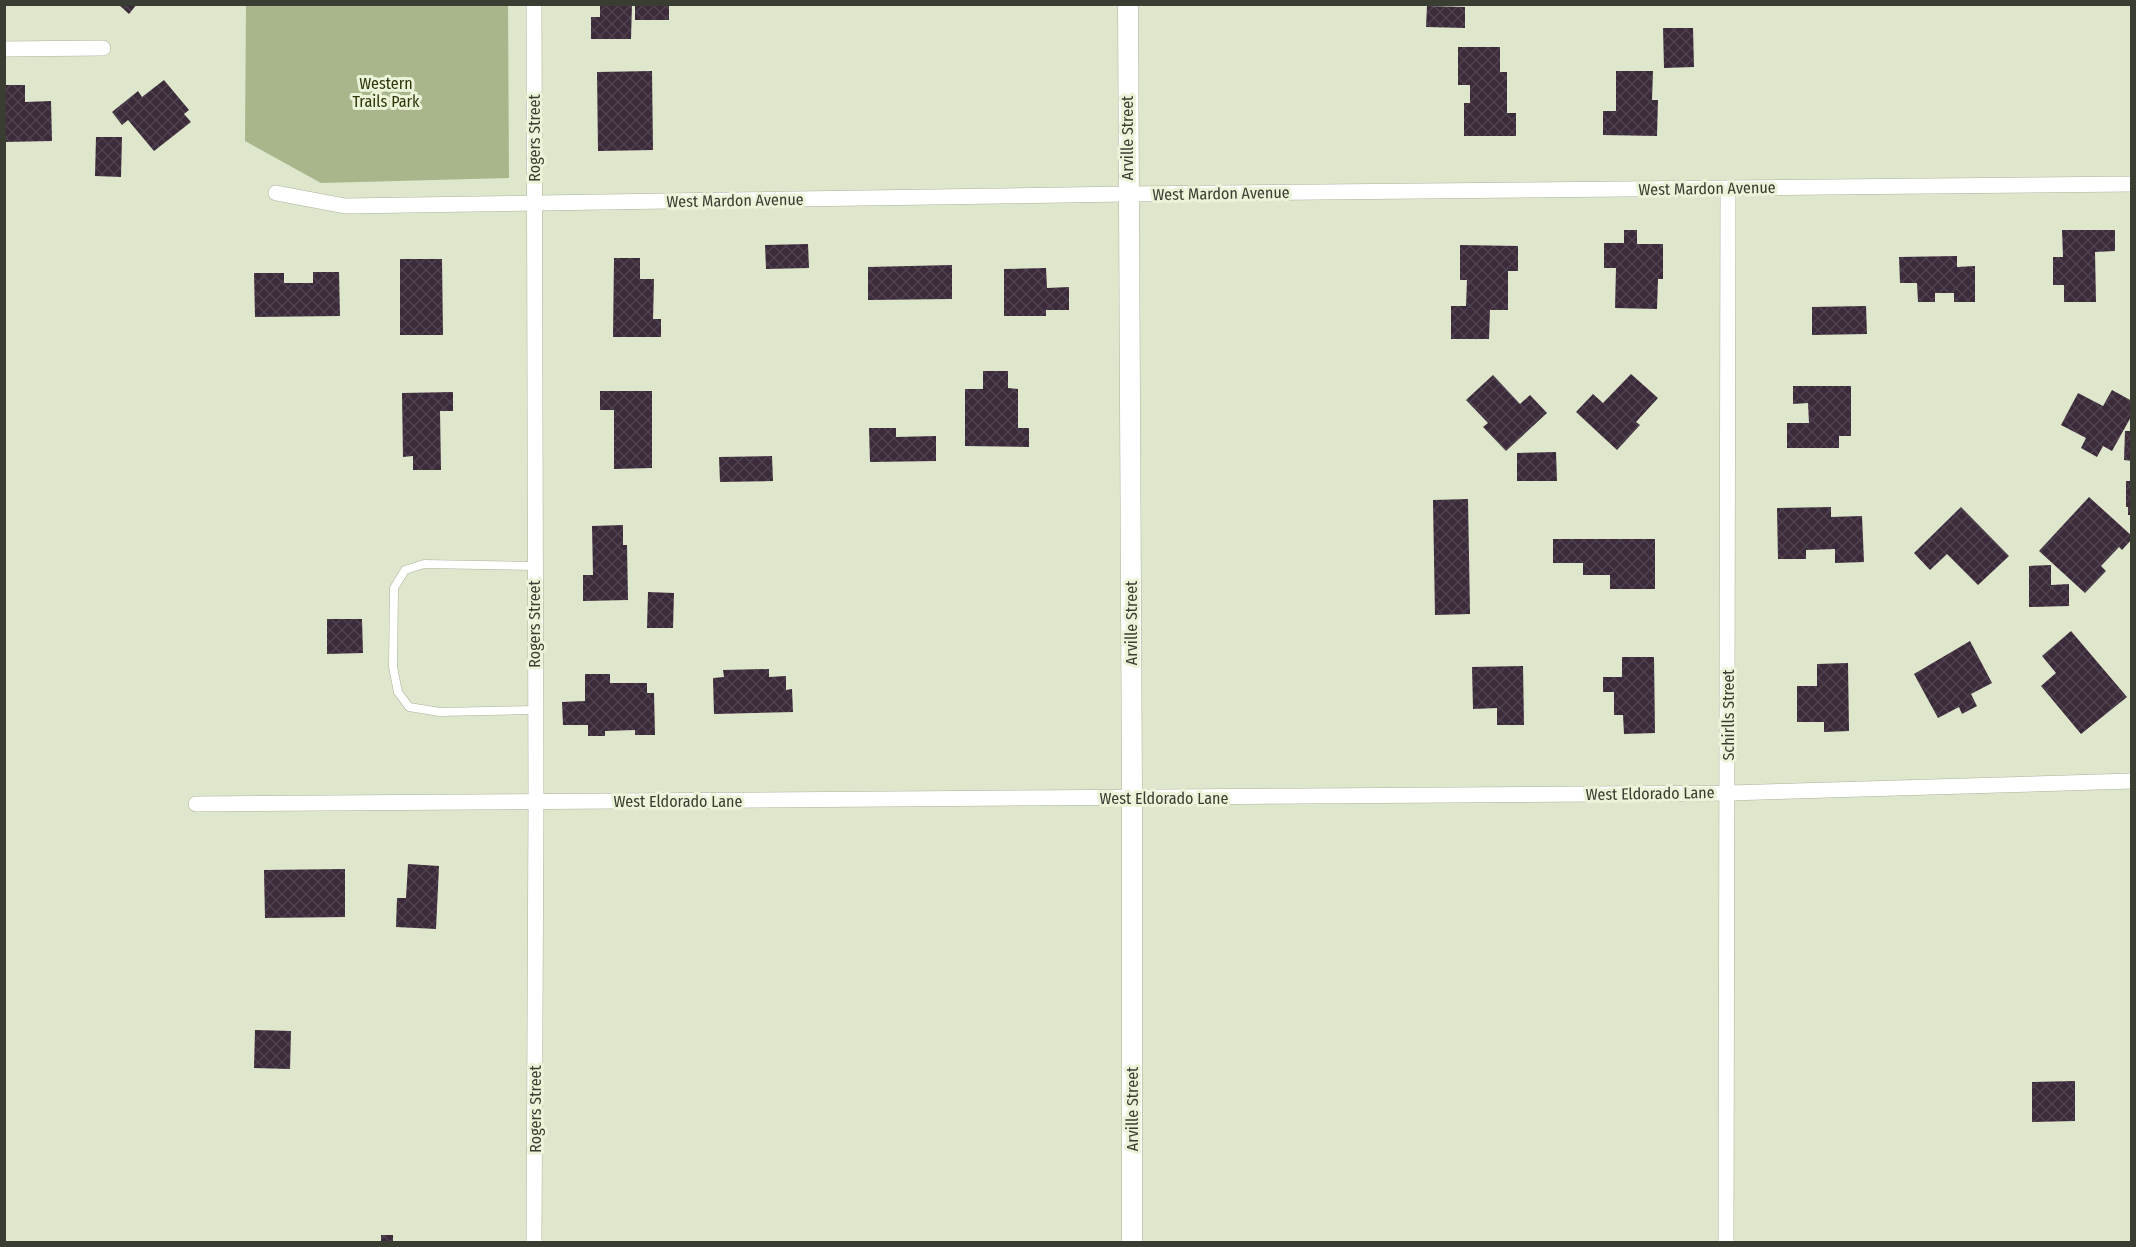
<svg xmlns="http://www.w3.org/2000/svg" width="2136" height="1247" viewBox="0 0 2136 1247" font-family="'Fira Sans Condensed',sans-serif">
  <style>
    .park { fill: #a9b58b }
    .building { fill: url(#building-cross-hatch) }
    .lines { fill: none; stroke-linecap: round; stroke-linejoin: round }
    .service-casing { stroke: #abb39a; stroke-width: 9 }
    .minor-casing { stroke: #abb39a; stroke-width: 16 }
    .tertiary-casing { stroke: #abb39a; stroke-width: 21 }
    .service { stroke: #fff; stroke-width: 8 }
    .minor { stroke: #fff; stroke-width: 15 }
    .tertiary { stroke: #fff; stroke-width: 20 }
    .labels { text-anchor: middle; stroke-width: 6; stroke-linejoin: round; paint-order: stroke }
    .park-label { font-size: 16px; fill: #2d3709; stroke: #ebf3d8 }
    .street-label { font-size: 16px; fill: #393d32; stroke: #ebf3d8 }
  </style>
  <defs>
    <pattern id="building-cross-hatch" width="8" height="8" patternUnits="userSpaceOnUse" patternTransform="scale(1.5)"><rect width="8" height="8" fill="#3c2b3a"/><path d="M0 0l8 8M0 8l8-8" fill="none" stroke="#50424e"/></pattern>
  </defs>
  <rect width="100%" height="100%" fill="#dee6cb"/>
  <polygon class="park" points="246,5 508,5 509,178 321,183 245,141"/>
  <g class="building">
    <polygon points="118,4 137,4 129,14"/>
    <polygon points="600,4 632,4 631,39 591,39 591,17 600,17"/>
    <rect x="635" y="4" width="34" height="16"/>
    <polygon points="1427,6 1465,7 1465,28 1426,27"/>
    <polygon points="1663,28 1693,28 1694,67 1664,68"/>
    <polygon points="1458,47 1500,47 1500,72 1507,72 1507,113 1516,113 1516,136 1464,136 1464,103 1470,103 1470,85 1458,85"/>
    <polygon points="652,71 653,150 598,151 597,72"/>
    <polygon points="1616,71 1653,71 1652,100 1658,100 1657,136 1603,135 1603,111 1616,111"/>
    <polygon points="164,80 189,110 184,114 191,122 154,151 128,120 122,125 112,112 138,91 142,97"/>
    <polygon points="4,85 25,85 25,102 51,101 52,141 4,142"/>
    <polygon points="96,137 122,137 121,177 95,176"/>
    <polygon points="1624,230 1637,230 1637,244 1663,244 1663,279 1658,279 1657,309 1615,308 1616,268 1604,268 1604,243 1624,243"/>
    <polygon points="2062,230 2115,230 2115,251 2095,252 2096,302 2064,302 2064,285 2053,285 2053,257 2063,257"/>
    <polygon points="808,244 809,268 766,269 765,245"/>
    <polygon points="1460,245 1518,246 1518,271 1508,271 1508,310 1490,310 1489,339 1451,339 1451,306 1466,306 1467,280 1460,280"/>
    <polygon points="1957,256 1957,267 1975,266 1975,302 1954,302 1954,293 1935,293 1935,302 1918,302 1917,283 1900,283 1899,257"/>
    <polygon points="614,258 640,258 640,279 654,279 653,319 661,319 661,337 613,337"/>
    <polygon points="400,259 442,259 443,335 400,335"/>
    <polygon points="952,265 952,299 868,300 868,267"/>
    <polygon points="1046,268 1047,288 1069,287 1069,310 1046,310 1046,316 1004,316 1004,269"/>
    <polygon points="313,272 339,272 340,316 255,317 254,273 284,273 284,283 313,283"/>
    <polygon points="1866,306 1867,334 1812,335 1812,307"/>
    <polygon points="983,371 1008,371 1008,388 1018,389 1018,428 1029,428 1029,447 965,446 965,389 983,389"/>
    <polygon points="1631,374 1658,398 1636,422 1640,425 1617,450 1576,412 1593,394 1603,403"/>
    <polygon points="1493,375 1520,404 1530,395 1547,413 1506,451 1483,427 1488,423 1466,400"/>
    <polygon points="1793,386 1851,386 1851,436 1839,436 1839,448 1787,448 1787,423 1809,423 1808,403 1793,404"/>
    <polygon points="2112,390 2132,401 2132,415 2112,451 2103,446 2097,457 2081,448 2086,438 2061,425 2078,393 2103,406"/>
    <polygon points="600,391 652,391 652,468 614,469 614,410 600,410"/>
    <polygon points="453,392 453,411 440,411 441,470 413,470 413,456 403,457 402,393"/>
    <polygon points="869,428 896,428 896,437 936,436 936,461 870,462"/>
    <polygon points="2125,431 2132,431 2132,461 2124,460"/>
    <polygon points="1556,452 1557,481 1517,481 1517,453"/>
    <polygon points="772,456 773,481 720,482 719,457"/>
    <polygon points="2126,481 2132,481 2132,515 2128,515 2128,507 2126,507"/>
    <polygon points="2089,497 2132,536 2132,539 2122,550 2119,547 2101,566 2106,571 2085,593 2039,551"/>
    <polygon points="1468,499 1470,614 1435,615 1433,500"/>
    <polygon points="1831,507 1831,517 1862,516 1864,562 1835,563 1835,549 1806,550 1806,559 1778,559 1777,508"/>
    <polygon points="1961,507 2009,556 1978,585 1947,554 1930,570 1914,553"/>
    <polygon points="623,525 623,545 627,545 628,600 583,601 583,575 593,575 592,526"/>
    <polygon points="1553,539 1655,539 1655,589 1610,589 1610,575 1583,575 1583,563 1553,563"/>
    <polygon points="2051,565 2051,585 2069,584 2069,606 2029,607 2029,566"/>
    <polygon points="648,592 674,593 673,628 647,628"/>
    <polygon points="327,619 362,619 363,653 327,654"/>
    <polygon points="2071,631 2127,697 2081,734 2041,686 2056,673 2042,656"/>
    <polygon points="1970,641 1992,683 1971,694 1977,706 1962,714 1959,707 1938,718 1914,674"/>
    <polygon points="1622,657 1654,657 1655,733 1624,734 1623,715 1614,715 1614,692 1603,692 1603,677 1622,677"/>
    <polygon points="1848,663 1849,731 1824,732 1824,722 1797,722 1797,686 1817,686 1817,664"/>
    <polygon points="1523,666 1524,725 1497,725 1497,708 1473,709 1472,667"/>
    <polygon points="769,669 769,677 786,676 786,690 792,689 793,712 714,714 713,678 724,677 723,670"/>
    <polygon points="585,674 610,674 610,683 647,683 647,693 654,693 655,735 635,735 635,730 605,731 605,736 588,736 588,725 563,725 562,702 585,701"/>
    <polygon points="408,864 439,866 436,929 396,927 397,898 406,898"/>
    <polygon points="345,869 345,917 265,918 264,870"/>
    <polygon points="255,1030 291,1031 290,1069 254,1068"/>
    <polygon points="2075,1081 2075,1121 2032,1122 2032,1082"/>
    <rect x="381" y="1235" width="12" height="7"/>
  </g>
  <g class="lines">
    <defs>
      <polyline id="service" points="534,566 424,564 405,570 394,588 393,667 398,692 409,707 440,712 535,710"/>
      <g id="minor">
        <polyline points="534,4 536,802 534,1242"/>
        <polyline points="4,49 103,48"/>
        <polyline points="276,193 345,206 1127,194 2132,184"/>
        <polyline points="196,804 1728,793 2132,781"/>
        <polyline points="1726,1242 1728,188"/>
      </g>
      <polyline id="tertiary" points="1128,4 1132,798 1132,1242"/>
    </defs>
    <use href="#service" class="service-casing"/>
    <use href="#minor" class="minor-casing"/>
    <use href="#tertiary" class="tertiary-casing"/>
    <use href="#service" class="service"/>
    <use href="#minor" class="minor"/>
    <use href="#tertiary" class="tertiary"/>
  </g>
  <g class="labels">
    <g class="park-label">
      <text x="386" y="89">Western<tspan x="386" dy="18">Trails Park</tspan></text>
    </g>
    <g class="street-label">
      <text transform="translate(534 138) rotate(-90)" y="6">Rogers Street</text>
      <text transform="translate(1127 138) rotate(-90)" y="6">Arville Street</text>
      <text transform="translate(1707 188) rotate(-1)" y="6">West Mardon Avenue</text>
      <text transform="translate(1221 193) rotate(-1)" y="6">West Mardon Avenue</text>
      <text transform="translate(735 200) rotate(-1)" y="6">West Mardon Avenue</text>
      <text transform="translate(1131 623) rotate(-90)" y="6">Arville Street</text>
      <text transform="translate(534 624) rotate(-90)" y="6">Rogers Street</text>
      <text transform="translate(1728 715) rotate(-90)" y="6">Schirlls Street</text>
      <text transform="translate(1650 793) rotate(-1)" y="6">West Eldorado Lane</text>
      <text x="1164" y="804">West Eldorado Lane</text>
      <text x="678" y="807">West Eldorado Lane</text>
      <text transform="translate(535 1109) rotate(-90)" y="6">Rogers Street</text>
      <text transform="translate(1132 1109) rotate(-90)" y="6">Arville Street</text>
    </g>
  </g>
  <rect width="2136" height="1247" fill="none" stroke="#393d32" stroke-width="12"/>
</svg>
